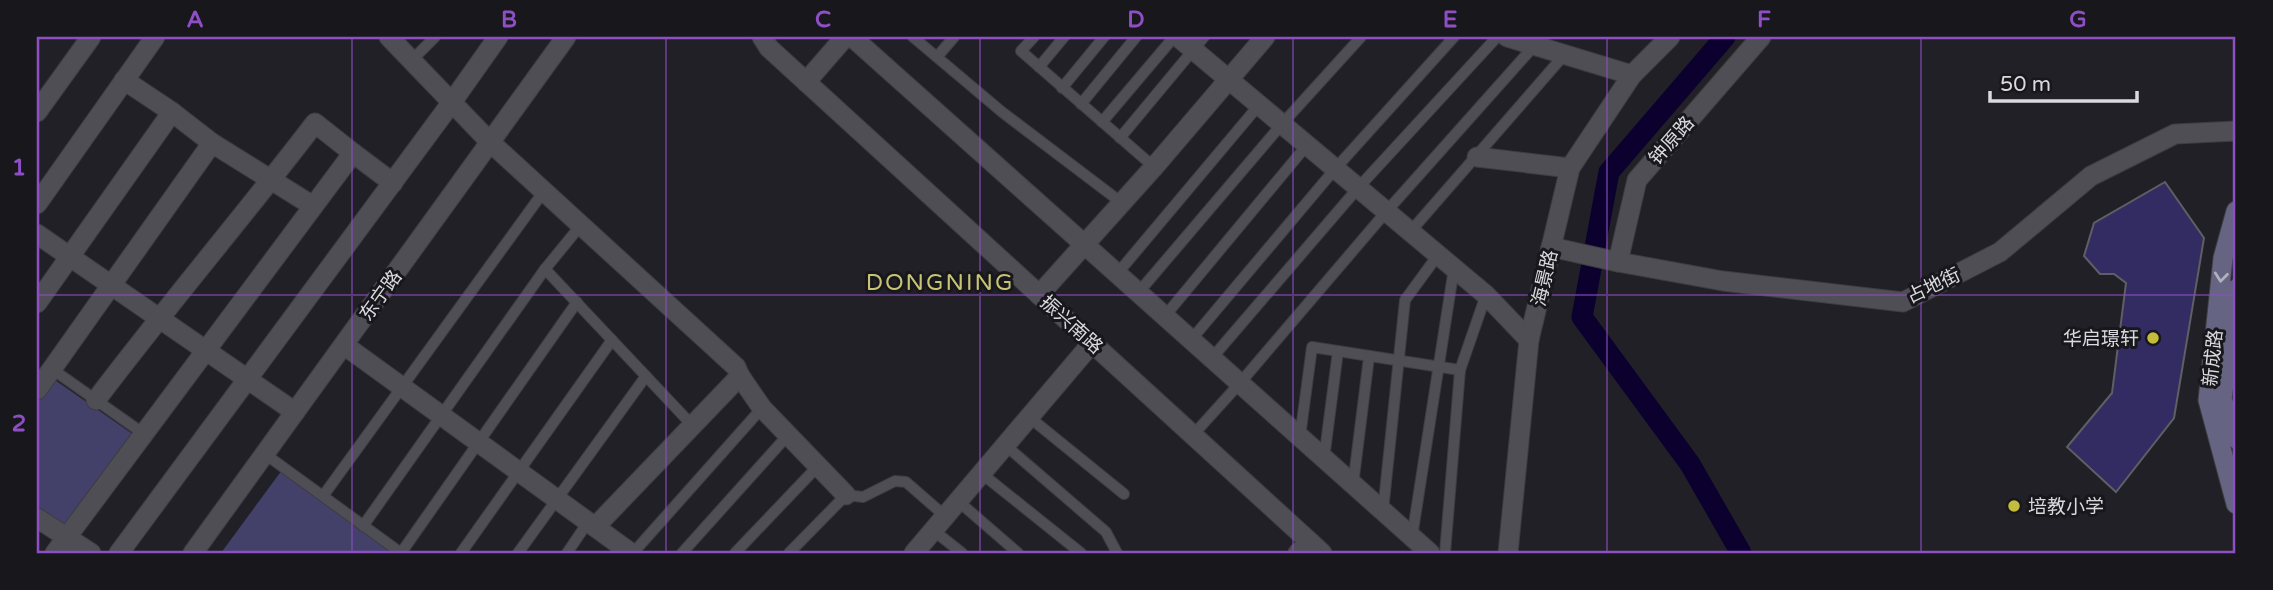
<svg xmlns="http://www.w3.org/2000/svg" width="2273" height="590" viewBox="0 0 2273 590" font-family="'Varela Round','Noto Sans SC',sans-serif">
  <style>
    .green { fill: #43406a }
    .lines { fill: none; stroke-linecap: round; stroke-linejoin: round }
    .canal { stroke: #0c002f; stroke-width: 21 }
    .building { fill: #332c63; stroke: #5e5e64; stroke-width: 2 }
    .service-casing { stroke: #3c3c41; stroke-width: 12 }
    .minor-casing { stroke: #3c3c41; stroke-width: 21 }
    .tertiary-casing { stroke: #3c3c41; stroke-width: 21 }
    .secondary-casing { stroke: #3c3c41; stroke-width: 21 }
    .service { stroke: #4e4e54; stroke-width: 10 }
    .minor { stroke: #4e4e54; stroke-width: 19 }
    .tertiary { stroke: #4e4e54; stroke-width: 19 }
    .secondary { stroke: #656482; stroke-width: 19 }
    .oneway { stroke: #b1b1be }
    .grid { fill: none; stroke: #8e4fc5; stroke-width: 2; stroke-opacity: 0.55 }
    .poi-dot { fill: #c4bc3d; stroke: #17171c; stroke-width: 2.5 }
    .labels { text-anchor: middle; stroke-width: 6; stroke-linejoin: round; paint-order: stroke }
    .street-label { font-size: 19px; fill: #dadade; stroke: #17171c }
    .poi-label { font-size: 19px; fill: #dadade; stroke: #17171c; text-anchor: end }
    .quarter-label { font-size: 23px; letter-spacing: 2px; fill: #c8c476; stroke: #17171c }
    .neatline { fill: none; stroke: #8e4fc5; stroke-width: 2.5 }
    .grid-label { font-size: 23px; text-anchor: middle; font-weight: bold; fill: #8e4fc5 }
  </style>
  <rect width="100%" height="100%" fill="#202026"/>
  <g class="green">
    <polygon points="52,378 134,435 68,530 37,508 37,401"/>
    <polygon points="282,470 395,553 221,553"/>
  </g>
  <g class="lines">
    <polyline class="canal" points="1725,37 1609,172 1582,317 1690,464 1741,553"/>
  </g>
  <polygon class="building" points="2165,182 2204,238 2174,418 2116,492 2067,447 2112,393 2126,283 2114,274 2100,274 2084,256 2094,223"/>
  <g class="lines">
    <defs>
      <g id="service">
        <polyline points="913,37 1002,112 1122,203"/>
        <polyline points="1034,37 1021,51 1154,167"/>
        <polyline points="937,57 954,37"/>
        <polyline points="412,60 435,37"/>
        <polyline points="1039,67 1064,37"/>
        <polyline points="1062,88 1104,37"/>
        <polyline points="1081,104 1136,37"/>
        <polyline points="1102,122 1174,37"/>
        <polyline points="1120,138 1204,37"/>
        <polyline points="1410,232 1565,54"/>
        <polyline points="545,269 692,425"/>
        <polyline points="1117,274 1259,105"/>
        <polyline points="1138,293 1282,124 1361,37"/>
        <polyline points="1165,316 1307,145"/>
        <polyline points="1191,340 1335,169 1454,37"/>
        <polyline points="1212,358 1358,188 1497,37"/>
        <polyline points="52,369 144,434"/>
        <polyline points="1029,417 1124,494"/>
        <polyline points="1193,435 1240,383 1386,212 1535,45"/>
        <polyline points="1300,437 1312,347 1460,370"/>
        <polyline points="1005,445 1106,532 1117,553"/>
        <polyline points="265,454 401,553"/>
        <polyline points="1324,459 1338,351"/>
        <polyline points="981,473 1081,553"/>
        <polyline points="1353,485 1369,357"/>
        <polyline points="323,496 544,191"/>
        <polyline points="958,501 1018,553"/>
        <polyline points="1383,511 1405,300 1438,255"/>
        <polyline points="363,526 545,269 581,225"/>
        <polyline points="933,530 962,553"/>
        <polyline points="1412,537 1454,268"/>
        <polyline points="401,553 577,302"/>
        <polyline points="461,553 612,340"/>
        <polyline points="518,553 646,376"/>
        <polyline points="567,553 588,522"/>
        <polyline points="633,553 762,408"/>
        <polyline points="682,553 788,435"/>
        <polyline points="735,553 818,466"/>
        <polyline points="789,553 846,495 863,497 895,481 906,482 945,516"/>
        <polyline points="1445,553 1460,370 1486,295"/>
      </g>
      <g id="minor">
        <polyline points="389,37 490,142 736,367 740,376 595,527"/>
        <polyline points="852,37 1430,553"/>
        <polyline points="1178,37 1486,295 1529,340"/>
        <polyline points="1507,37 1632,75"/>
        <polyline points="124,80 172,112 212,143 313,206"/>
        <polyline points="806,82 845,37"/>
        <polyline points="37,112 91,37"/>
        <polyline points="353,153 393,183"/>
        <polyline points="1477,157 1570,168"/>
        <polyline points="37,204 155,37"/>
        <polyline points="37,234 295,412"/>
        <polyline points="1551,247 1618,262 1723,281 1903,302 2000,252 2091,176 2175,134 2236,131"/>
        <polyline points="1618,262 1637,180 1761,37"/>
        <polyline points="1039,295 1154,167 1265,37"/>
        <polyline points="37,303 172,112"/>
        <polyline points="344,345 631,553"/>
        <polyline points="740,376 762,408 846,495"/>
        <polyline points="37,390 212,143"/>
        <polyline points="37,518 91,553"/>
        <path d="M55 553 353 153 315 123C243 217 167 306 96 400"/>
        <polyline points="119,553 452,102 498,37"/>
        <polyline points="193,553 566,37"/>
        <polyline points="914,553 1092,343"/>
        <polyline points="1298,553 1310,542"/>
        <polyline points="1508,553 1529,340 1570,168 1632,75 1670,37"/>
      </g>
      <polyline id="tertiary" points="762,37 769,48 1322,553"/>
      <g id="secondary">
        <polyline points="2236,211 2223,258 2208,400 2236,504"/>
        <polyline points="2236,289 2222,399 2236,439"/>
      </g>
    </defs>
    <use href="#service" class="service-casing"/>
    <use href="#minor" class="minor-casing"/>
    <use href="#tertiary" class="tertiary-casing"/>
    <use href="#secondary" class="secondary-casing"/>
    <use href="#service" class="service"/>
    <use href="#minor" class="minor"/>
    <use href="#tertiary" class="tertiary"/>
    <use href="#secondary" class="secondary"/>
  </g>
  <defs><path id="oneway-chevron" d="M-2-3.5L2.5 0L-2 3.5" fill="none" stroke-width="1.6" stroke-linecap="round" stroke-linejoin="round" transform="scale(1.75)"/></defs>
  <use class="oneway" href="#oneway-chevron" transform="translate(2221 277) rotate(96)"/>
  <path class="grid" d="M352 37V553M666 37V553M980 37V553M1293 37V553M1607 37V553M1921 37V553M37 295H2236"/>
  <g class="poi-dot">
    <circle cx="2153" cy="338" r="7"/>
    <circle cx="2014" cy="506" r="7"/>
  </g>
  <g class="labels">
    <g class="street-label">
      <text transform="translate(1671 140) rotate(-49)" y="7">钟原路</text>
      <text transform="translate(1544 278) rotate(-77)" y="7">海景路</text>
      <text transform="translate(1933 285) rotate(-25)" y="7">占地街</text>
      <text transform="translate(380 295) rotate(-54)" y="7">东宁路</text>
      <text transform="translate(1072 324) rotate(42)" y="7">振兴南路</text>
      <text transform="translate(2212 358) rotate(-84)" y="7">新成路</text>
    </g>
    <g class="poi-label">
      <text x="2139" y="345">华启璟轩</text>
      <text x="2028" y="513" text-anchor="start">培教小学</text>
    </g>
    <g class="quarter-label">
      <text x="940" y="290">DONGNING</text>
    </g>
  </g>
  <rect width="2273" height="590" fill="none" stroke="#17171c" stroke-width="77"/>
  <path d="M1990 91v10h147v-10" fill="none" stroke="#dadade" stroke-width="3.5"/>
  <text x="2000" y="91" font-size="21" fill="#dadade" stroke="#17171c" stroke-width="5" paint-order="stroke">50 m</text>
  <rect x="38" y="38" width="2196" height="514" class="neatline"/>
  <g class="grid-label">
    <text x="195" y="27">A</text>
    <text x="509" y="27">B</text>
    <text x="823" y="27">C</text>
    <text x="1136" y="27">D</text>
    <text x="1450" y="27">E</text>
    <text x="1764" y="27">F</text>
    <text x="2078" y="27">G</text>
    <text x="19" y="175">1</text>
    <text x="19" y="431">2</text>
  </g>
</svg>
